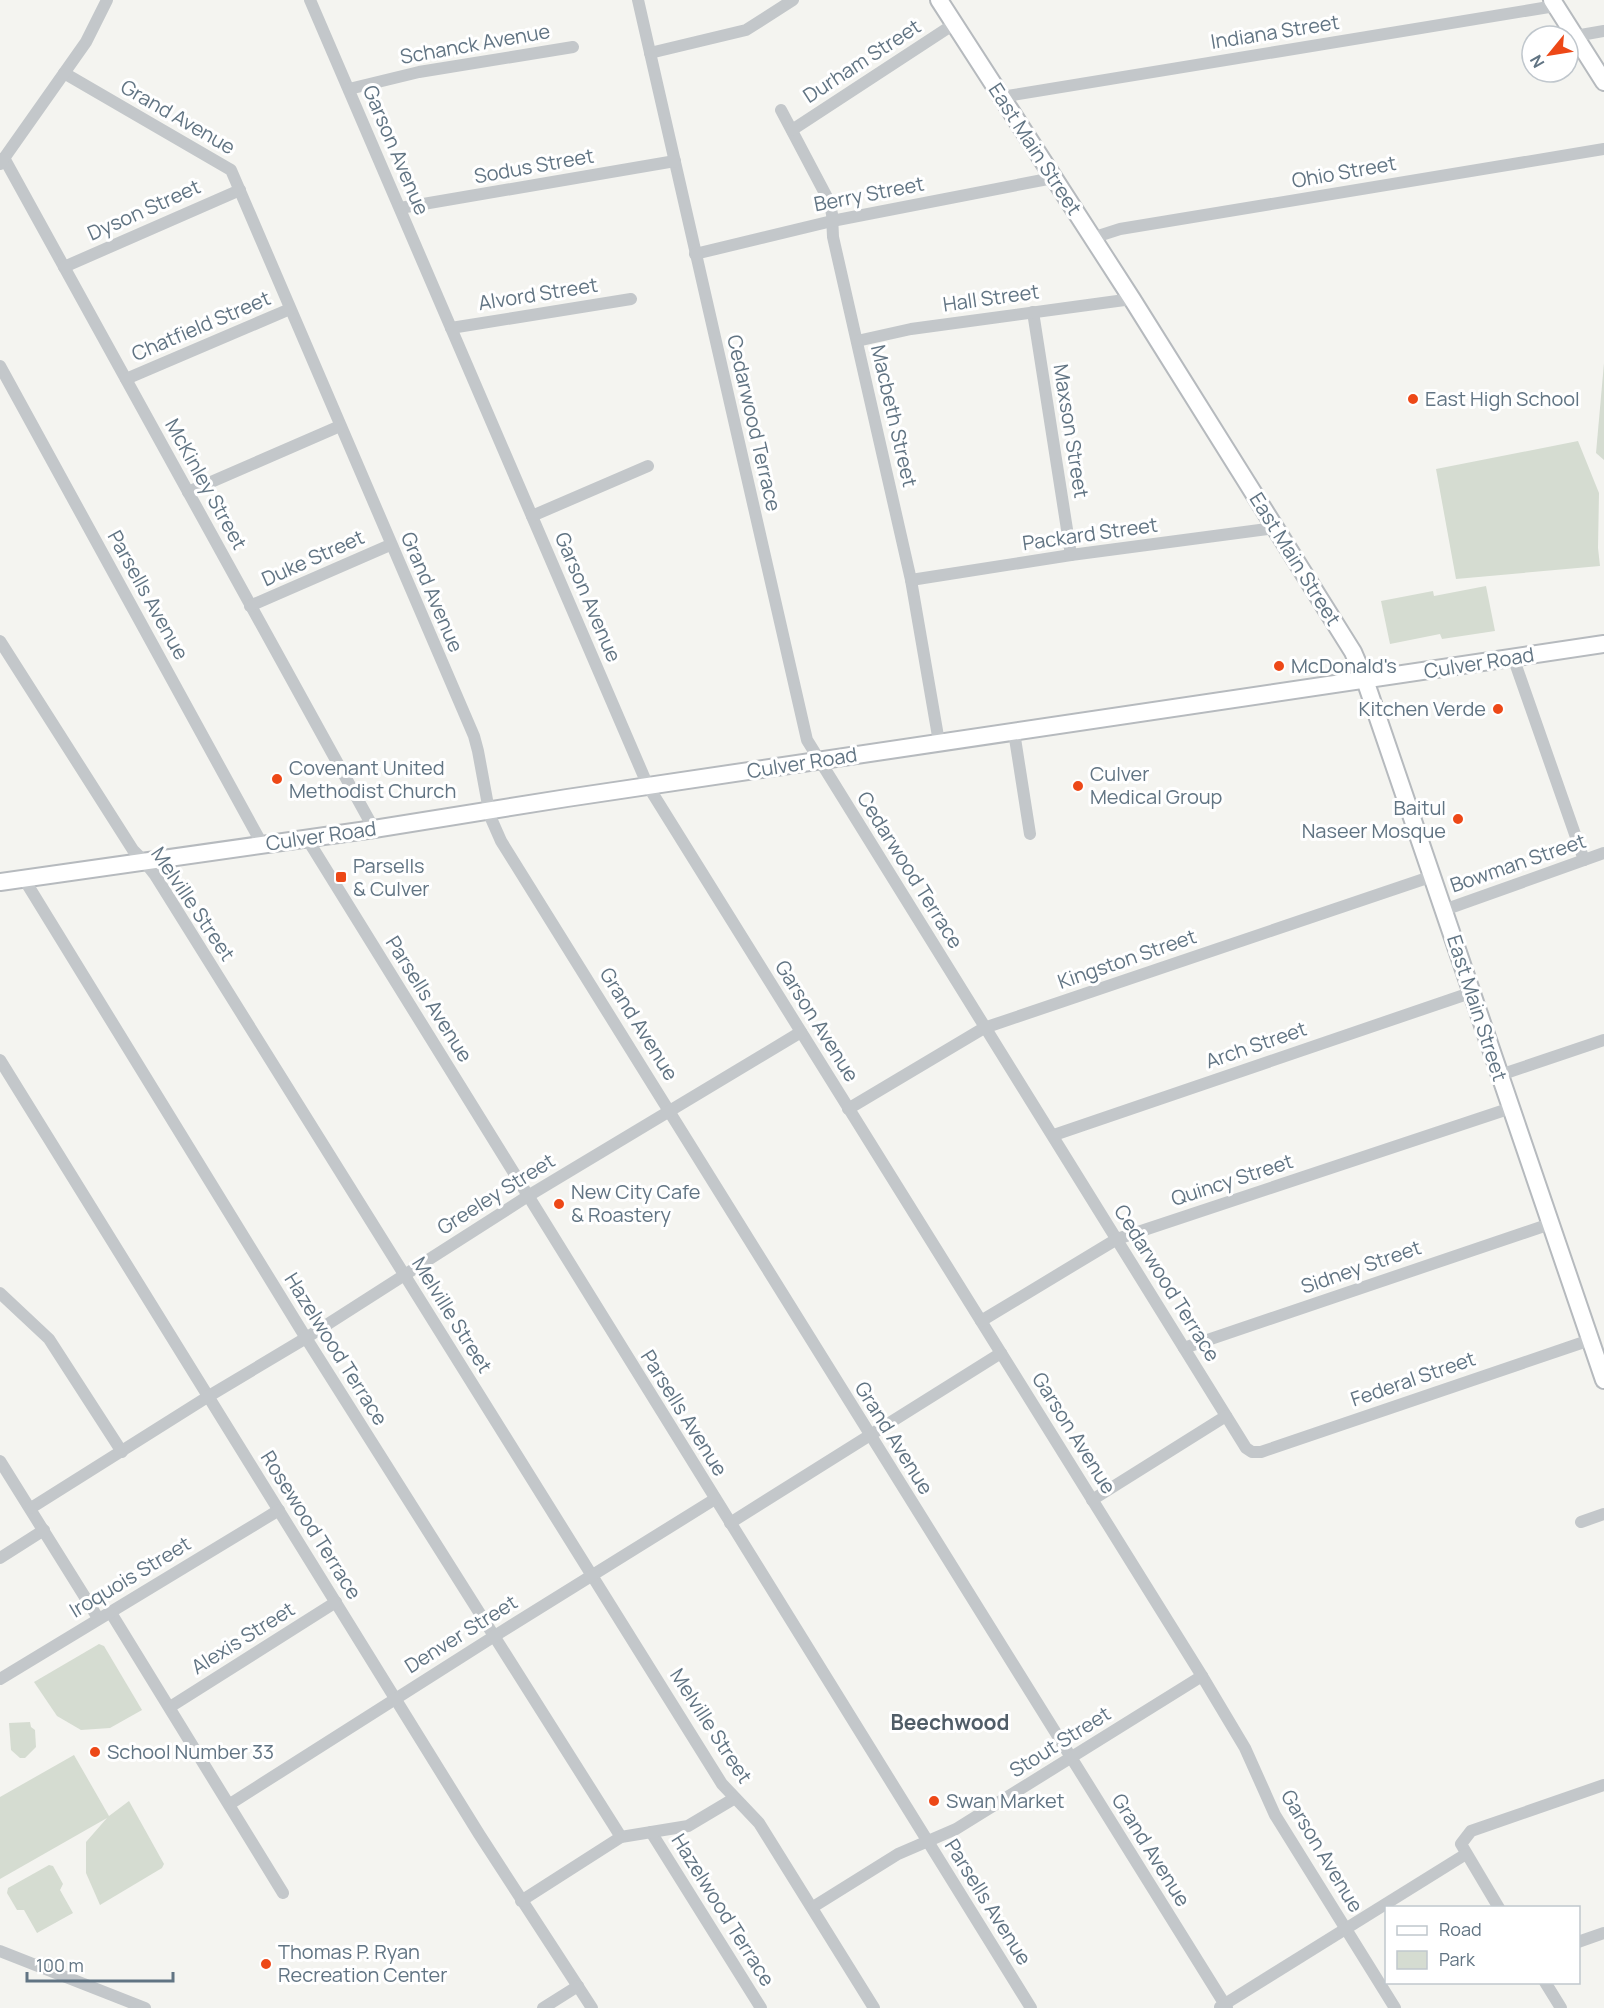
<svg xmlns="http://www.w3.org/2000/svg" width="1604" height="2008" viewBox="0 0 1604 2008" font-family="Manrope,sans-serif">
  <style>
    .green { fill: #d5dcd1 }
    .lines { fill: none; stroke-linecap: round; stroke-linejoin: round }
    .major-casing { stroke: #b6babe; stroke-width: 20 }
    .minor { stroke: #c3c7ca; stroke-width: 12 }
    .major { stroke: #fff; stroke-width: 16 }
    .poi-dot { fill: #ed4817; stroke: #fff; stroke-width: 2 }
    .labels { text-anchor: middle; stroke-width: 6; stroke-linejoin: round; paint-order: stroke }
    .street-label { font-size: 20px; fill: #617483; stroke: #fff }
    .poi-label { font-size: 20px; fill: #617483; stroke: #fff; text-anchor: start }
    .neighbourhood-label { font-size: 21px; font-weight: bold; fill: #505d67; stroke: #fff }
  </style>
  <rect width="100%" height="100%" fill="#f4f4f0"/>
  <g class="green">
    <polygon points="1604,363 1604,460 1596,453"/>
    <polygon points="1578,441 1599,493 1598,548 1600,566 1456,579 1436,469"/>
    <polygon points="1486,586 1495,631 1442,639 1440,634 1390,644 1381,601 1433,591 1434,596"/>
    <polygon points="99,1644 104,1646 142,1710 110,1728 81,1730 57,1716 34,1682"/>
    <polygon points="30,1722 31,1727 35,1730 36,1747 25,1758 20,1758 11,1750 9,1723"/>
    <polygon points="74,1755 109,1816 129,1801 164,1864 162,1868 100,1905 86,1873 86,1842 107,1818 0,1879 0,1797"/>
    <polygon points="49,1865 53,1866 63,1884 60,1890 73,1913 37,1933 24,1910 17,1910 7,1893 8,1888"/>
  </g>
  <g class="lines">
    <defs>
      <g id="major">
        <polyline points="939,0 1132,299 1353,652 1365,680 1604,1380"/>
        <polyline points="1552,0 1604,82"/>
        <polyline points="0,882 374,829 567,798 1604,644"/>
      </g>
    </defs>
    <use href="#major" class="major-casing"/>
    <g class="minor">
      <polyline points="310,0 648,786 1202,1676 1245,1748 1275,1815 1395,2008"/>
      <polyline points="638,0 807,740 1246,1448 1252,1452 1261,1452 1590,1340"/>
      <polyline points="1575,36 1604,31"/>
      <polyline points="650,53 746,30 793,0"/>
      <polyline points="64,73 231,170 474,736 478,751 490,816 501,841 1227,2008"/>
      <polyline points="349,89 419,72 573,47"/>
      <polyline points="1001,97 1555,6"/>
      <polyline points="781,110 829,201 832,214 833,237 911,580 939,742"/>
      <polyline points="792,130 954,24"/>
      <polyline points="4,158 374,829"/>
      <polyline points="0,164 86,42 107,0"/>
      <polyline points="400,208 675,161"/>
      <polyline points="1092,238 1120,229 1604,149"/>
      <polyline points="695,254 832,221 1053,178"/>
      <polyline points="64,267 240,190"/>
      <polyline points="1033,312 1071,555"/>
      <polyline points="451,328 631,299"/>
      <polyline points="857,341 911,329 1132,299"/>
      <polyline points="0,366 262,844"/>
      <polyline points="126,379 290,309"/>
      <polyline points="188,492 340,426"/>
      <polyline points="532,516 648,466"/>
      <polyline points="911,580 1071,555 1275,528"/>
      <polyline points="250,606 390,545"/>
      <polyline points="0,641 133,850 144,861 155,875 722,1784 759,1823 874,2008"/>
      <polyline points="1513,657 1584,860"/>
      <polyline points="1014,732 1030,834"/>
      <polyline points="306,837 1031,2008"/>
      <polyline points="24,879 306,1338 621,1837"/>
      <polyline points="1444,910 1604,853"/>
      <polyline points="0,1060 479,1834 592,2008"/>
      <polyline points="1500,1075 1604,1040"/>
      <polyline points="848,1109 984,1028 1433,876"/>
      <polyline points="1054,1135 1473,992"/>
      <polyline points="0,1293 49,1339 122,1452"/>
      <polyline points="981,1321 1117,1239 1511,1108"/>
      <polyline points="1184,1348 1550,1224"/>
      <polyline points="0,1461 98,1618"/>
      <polyline points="1092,1500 1226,1416"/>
      <polyline points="31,1508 209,1396 306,1338 528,1196 801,1032"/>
      <polyline points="1581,1522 1604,1514"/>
      <polyline points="730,1523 1001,1353"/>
      <polyline points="0,1558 44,1530"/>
      <polyline points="111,1613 283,1893"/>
      <polyline points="0,1679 279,1510"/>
      <polyline points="170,1707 336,1602"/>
      <polyline points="230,1804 493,1637 715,1499"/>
      <polyline points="651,1832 761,2008"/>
      <polyline points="521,1901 621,1837 688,1826 735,1798"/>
      <polyline points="813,1907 898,1854 956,1829 1202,1676"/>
      <polyline points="1499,1908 1461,1844 1471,1831 1604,1785"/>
      <polyline points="1578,1942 1604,1933"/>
      <polyline points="0,1951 145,2008"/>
      <polyline points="1545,1982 1561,2008"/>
      <polyline points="1220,2007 1466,1854"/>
      <polyline points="543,2008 578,1986"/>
    </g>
    <use href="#major" class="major"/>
  </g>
  <g class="poi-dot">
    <circle cx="1413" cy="399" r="6"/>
    <circle cx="1279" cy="666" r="6"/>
    <circle cx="1498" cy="709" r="6"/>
    <circle cx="277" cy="779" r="6"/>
    <circle cx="1078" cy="786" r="6"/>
    <circle cx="1458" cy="819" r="6"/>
    <rect x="335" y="871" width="12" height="12" rx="3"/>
    <circle cx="559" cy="1204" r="6"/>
    <circle cx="95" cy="1752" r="6"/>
    <circle cx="934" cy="1801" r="6"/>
    <circle cx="266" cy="1964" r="6"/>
  </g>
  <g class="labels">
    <g class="street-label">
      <text transform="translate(1275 32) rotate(-9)" y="7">Indiana Street</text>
      <text transform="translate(475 44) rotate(-10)" y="7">Schanck Avenue</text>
      <text transform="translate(862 61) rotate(-33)" y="7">Durham Street</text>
      <text transform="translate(178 117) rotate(30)" y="7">Grand Avenue</text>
      <text transform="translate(1035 149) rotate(57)" y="7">East Main Street</text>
      <text transform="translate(396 150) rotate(67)" y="7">Garson Avenue</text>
      <text transform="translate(534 166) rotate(-10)" y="7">Sodus Street</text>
      <text transform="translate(1344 172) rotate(-10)" y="7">Ohio Street</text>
      <text transform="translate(869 194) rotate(-11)" y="7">Berry Street</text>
      <text transform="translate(144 210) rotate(-24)" y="7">Dyson Street</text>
      <text transform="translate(538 294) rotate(-9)" y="7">Alvord Street</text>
      <text transform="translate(991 298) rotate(-8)" y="7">Hall Street</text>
      <text transform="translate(201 326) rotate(-23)" y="7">Chatfield Street</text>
      <text transform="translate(894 416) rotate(77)" y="7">Macbeth Street</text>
      <text transform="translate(754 423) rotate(77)" y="7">Cedarwood Terrace</text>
      <text transform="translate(1071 431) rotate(81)" y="7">Maxson Street</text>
      <text transform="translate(206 484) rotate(61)" y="7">McKinley Street</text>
      <text transform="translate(1090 534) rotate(-8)" y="7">Packard Street</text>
      <text transform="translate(313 558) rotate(-24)" y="7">Duke Street</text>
      <text transform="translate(1295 559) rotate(58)" y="7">East Main Street</text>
      <text transform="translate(432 592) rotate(67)" y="7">Grand Avenue</text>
      <text transform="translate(148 595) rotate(61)" y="7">Parsells Avenue</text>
      <text transform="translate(588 597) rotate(67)" y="7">Garson Avenue</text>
      <text transform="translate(1479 663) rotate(-9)" y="7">Culver Road</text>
      <text transform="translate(802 763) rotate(-9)" y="7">Culver Road</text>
      <text transform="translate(321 836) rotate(-8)" y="7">Culver Road</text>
      <text transform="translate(1518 863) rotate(-19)" y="7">Bowman Street</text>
      <text transform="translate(910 870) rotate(58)" y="7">Cedarwood Terrace</text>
      <text transform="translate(193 904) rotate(56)" y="7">Melville Street</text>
      <text transform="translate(1127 959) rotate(-19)" y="7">Kingston Street</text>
      <text transform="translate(429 999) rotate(58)" y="7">Parsells Avenue</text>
      <text transform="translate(1477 1008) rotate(72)" y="7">East Main Street</text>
      <text transform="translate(817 1021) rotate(58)" y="7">Garson Avenue</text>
      <text transform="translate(639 1024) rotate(58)" y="7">Grand Avenue</text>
      <text transform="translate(1256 1045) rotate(-19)" y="7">Arch Street</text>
      <text transform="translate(1232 1180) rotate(-18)" y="7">Quincy Street</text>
      <text transform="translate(496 1194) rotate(-32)" y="7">Greeley Street</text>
      <text transform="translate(1361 1267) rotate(-19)" y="7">Sidney Street</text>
      <text transform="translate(1167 1283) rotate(58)" y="7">Cedarwood Terrace</text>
      <text transform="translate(452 1315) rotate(58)" y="7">Melville Street</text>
      <text transform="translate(336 1349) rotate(58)" y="7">Hazelwood Terrace</text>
      <text transform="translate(1413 1379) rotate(-19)" y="7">Federal Street</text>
      <text transform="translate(684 1413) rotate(58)" y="7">Parsells Avenue</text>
      <text transform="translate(1074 1433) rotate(58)" y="7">Garson Avenue</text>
      <text transform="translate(894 1438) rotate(58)" y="7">Grand Avenue</text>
      <text transform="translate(311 1525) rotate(58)" y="7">Rosewood Terrace</text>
      <text transform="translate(130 1577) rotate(-31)" y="7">Iroquois Street</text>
      <text transform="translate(461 1634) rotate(-32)" y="7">Denver Street</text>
      <text transform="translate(243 1638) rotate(-32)" y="7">Alexis Street</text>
      <text transform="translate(711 1726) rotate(57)" y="7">Melville Street</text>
      <text transform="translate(1060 1742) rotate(-32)" y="7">Stout Street</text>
      <text transform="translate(1151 1850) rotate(58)" y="7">Grand Avenue</text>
      <text transform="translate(1322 1851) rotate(59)" y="7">Garson Avenue</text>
      <text transform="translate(988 1902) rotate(58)" y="7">Parsells Avenue</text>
      <text transform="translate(723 1910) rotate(58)" y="7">Hazelwood Terrace</text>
    </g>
    <g class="poi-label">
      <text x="1425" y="406">East High School</text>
      <text x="1291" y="673">McDonald's</text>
      <text x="1486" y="716" text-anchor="end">Kitchen Verde</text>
      <text x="289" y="775">Covenant United<tspan x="289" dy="23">Methodist Church</tspan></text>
      <text x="1090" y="781">Culver<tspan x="1090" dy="23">Medical Group</tspan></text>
      <text x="1446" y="815" text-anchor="end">Baitul<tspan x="1446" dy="23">Naseer Mosque</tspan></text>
      <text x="353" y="873">Parsells<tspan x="353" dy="23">&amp; Culver</tspan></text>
      <text x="571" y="1199">New City Cafe<tspan x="571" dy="23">&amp; Roastery</tspan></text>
      <text x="107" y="1759">School Number 33</text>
      <text x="946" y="1808">Swan Market</text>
      <text x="278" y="1959">Thomas P. Ryan<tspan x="278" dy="23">Recreation Center</tspan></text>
    </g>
    <g class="neighbourhood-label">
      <text x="950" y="1730">Beechwood</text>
    </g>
  </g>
  <rect x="1385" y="1906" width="195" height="78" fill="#ffffff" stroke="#c0c7cd" stroke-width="1.5"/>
  <rect x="1397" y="1926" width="30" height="9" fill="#ffffff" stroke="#c0c7cd" stroke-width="1.5"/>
  <text x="1439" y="1936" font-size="18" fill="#617483">Road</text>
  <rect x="1397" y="1951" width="30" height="18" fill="#d5dcd1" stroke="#c0c7cd" stroke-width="1.5"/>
  <text x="1439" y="1966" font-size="18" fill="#617483">Park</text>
  <g transform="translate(1550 54) rotate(240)"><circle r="28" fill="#ffffff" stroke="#c0c7cd" stroke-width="1.5"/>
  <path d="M0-4.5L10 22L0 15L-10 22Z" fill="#ed4817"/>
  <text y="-9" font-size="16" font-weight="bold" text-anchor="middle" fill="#617483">N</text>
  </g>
  <path d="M27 1972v9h146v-9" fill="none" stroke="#617483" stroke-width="3"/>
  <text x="36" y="1972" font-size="18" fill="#617483" stroke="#ffffff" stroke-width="4.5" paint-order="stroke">100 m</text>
</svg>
